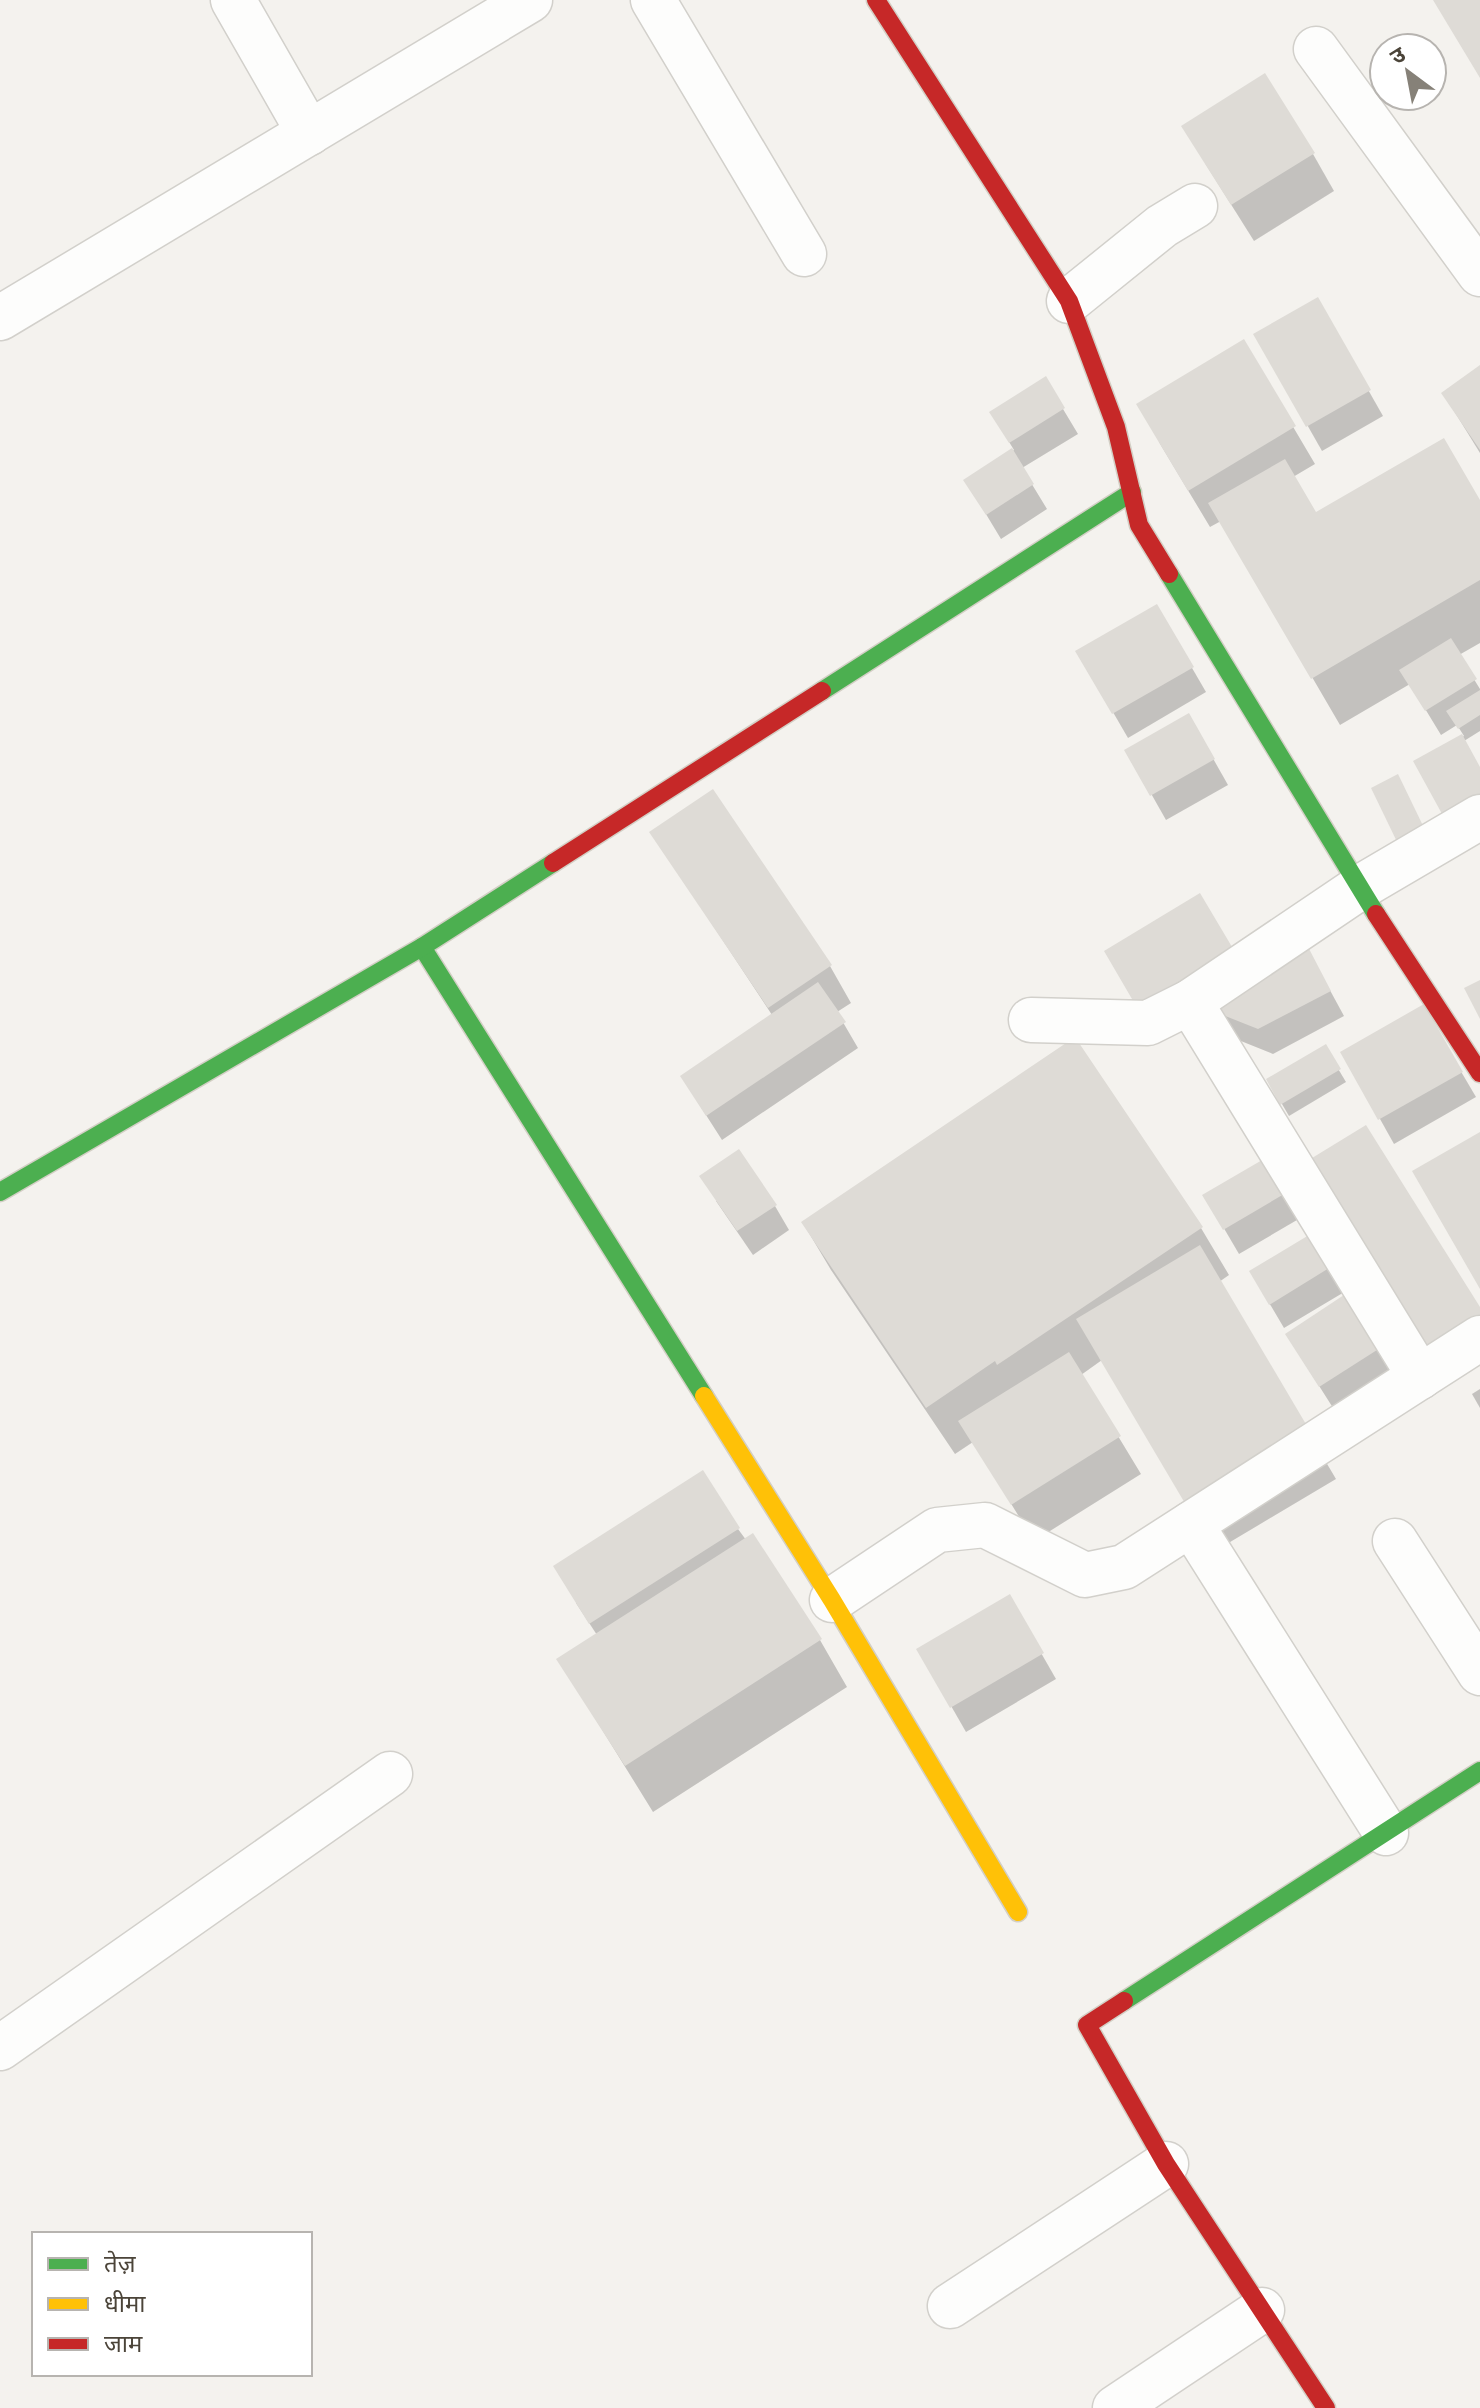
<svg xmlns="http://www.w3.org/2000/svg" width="1480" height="2408" viewBox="0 0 1480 2408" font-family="'Open Sans','Noto Sans Devanagari',sans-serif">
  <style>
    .shadow { fill: #0003 }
    .building { fill: #dedbd6 }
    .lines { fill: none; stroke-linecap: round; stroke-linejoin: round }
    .street-casing { stroke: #d2d0cb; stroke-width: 47 }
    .fast-casing { stroke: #d3cfc5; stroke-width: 21 }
    .slow-casing { stroke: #d3cfc5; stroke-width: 21 }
    .jam-casing { stroke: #d3cfc5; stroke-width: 21 }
    .street { stroke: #fdfdfc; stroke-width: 44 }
    .fast { stroke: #4caf50; stroke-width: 18 }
    .slow { stroke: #ffc107; stroke-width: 18 }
    .jam { stroke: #c62828; stroke-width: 18 }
  </style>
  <rect width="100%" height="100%" fill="#f4f2ee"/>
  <g class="shadow">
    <polygon points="1313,154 1334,191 1254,241 1205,163"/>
    <polygon points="1317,300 1383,416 1322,451 1256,335"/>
    <polygon points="1243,342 1315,464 1293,477 1315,515 1480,504 1480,643 1459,655 1480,689 1480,731 1464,741 1480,770 1416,762 1464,736 1457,725 1441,735 1410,684 1340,725 1221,521 1210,527 1159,442"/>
    <polygon points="1480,368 1480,453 1443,393"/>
    <polygon points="1045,379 1078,434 1022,468 1047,509 1001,539 966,481 1014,450 1006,437"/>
    <polygon points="1156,606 1206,692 1128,738 1078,652"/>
    <polygon points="1189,716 1228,785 1166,820 1127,751"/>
    <polygon points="652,833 830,966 851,1003 837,1012 858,1048 722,1140 697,1101 772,1015"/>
    <polygon points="1319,970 1344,1016 1273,1054 1206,1027 1246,975"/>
    <polygon points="1423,1007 1476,1097 1394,1144 1343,1053"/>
    <polygon points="1325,1047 1346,1082 1289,1116 1268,1080"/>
    <polygon points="1275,1155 1309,1213 1239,1254 1205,1196"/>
    <polygon points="716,1201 775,1206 789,1230 753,1255"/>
    <polygon points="803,1223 1201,1228 1229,1275 1219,1282 1336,1479 1215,1551 1102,1360 1081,1375 1141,1474 1034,1541 973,1442 955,1454 831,1270"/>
    <polygon points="1313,1235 1400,1368 1335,1411 1302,1359 1348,1294 1346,1291 1284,1328 1251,1272"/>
    <polygon points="1480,1389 1480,1408 1472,1394"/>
    <polygon points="738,1529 820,1640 847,1687 653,1812 559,1660 597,1635 576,1603"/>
    <polygon points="1009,1597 1056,1679 966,1732 919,1650"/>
  </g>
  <g class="building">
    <polygon points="1433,0 1480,0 1480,78"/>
    <polygon points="1265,73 1315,153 1231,205 1181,126"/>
    <polygon points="1318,297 1371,390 1306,427 1253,334"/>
    <polygon points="1244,339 1296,426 1188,491 1136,404"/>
    <polygon points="1480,365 1480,450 1441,393"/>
    <polygon points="1046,376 1065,408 1009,443 989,412"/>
    <polygon points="1444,438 1480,500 1480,580 1311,679 1208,503 1285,459 1316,512"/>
    <polygon points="1012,448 1034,484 986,515 963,480"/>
    <polygon points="1157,604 1194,667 1112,714 1075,651"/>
    <polygon points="1451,638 1477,679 1425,711 1399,670"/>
    <polygon points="1480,690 1480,715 1458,729 1446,711"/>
    <polygon points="1189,713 1215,759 1150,796 1124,750"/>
    <polygon points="1462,734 1480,767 1480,804 1447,823 1413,761"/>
    <polygon points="1398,774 1427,834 1400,848 1371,788"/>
    <polygon points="713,789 832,965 768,1008 649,832"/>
    <polygon points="1200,893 1235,952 1139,1011 1104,951"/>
    <polygon points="1306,943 1331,991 1258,1029 1190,1002"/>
    <polygon points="1480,980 1480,1019 1464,988"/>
    <polygon points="818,982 846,1022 706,1116 680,1076"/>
    <polygon points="1424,1004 1463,1072 1378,1120 1340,1052"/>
    <polygon points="1075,1037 1203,1227 997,1365 995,1361 926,1408 801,1222"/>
    <polygon points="1326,1044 1341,1069 1280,1105 1266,1079"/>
    <polygon points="1366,1125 1480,1307 1480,1315 1416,1355 1299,1166"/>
    <polygon points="1480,1132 1480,1289 1412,1171"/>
    <polygon points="739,1149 777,1205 737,1231 699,1176"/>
    <polygon points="1276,1152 1296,1187 1223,1230 1202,1195"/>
    <polygon points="1314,1232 1334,1265 1269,1305 1249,1271"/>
    <polygon points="1200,1245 1310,1431 1186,1505 1076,1319"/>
    <polygon points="1353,1289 1388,1343 1319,1387 1285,1334"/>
    <polygon points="1069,1352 1121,1436 1011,1505 958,1421"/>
    <polygon points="703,1470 740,1528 589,1624 553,1566"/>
    <polygon points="753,1533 822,1639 625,1766 556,1659"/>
    <polygon points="1010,1594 1044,1653 950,1708 916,1649"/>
  </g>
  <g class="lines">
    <defs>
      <g id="street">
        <polyline points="233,0 309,133"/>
        <polyline points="653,0 804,254"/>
        <polyline points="1316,49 1480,274"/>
        <polyline points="1069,301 1162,226 1195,206"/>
        <polyline points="0,318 530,0"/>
        <polyline points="1190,1002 1420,1377"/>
        <polyline points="1031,1020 1148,1023 1190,1002 1359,888 1480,817"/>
        <polyline points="1191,1524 1386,1833"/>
        <polyline points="1395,1541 1480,1673"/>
        <polyline points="832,1600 937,1530 985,1525 1085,1575 1124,1567 1480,1338"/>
        <polyline points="0,2048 390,1774"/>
        <polyline points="950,2306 1166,2164"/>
        <polyline points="1115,2408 1262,2310"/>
      </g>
      <g id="fast">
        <polyline points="1169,574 1376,914"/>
        <polyline points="822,691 1132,492"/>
        <polyline points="422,947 704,1396"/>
        <polyline points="0,1192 422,947 553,863"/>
        <polyline points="1124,2001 1480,1771"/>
      </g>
      <polyline id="slow" points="704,1396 832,1600 1018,1912"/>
      <g id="jam">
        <polyline points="876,0 1069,301 1116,427 1139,525 1169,574"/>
        <polyline points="553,863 822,691"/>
        <polyline points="1376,914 1480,1073"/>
        <polyline points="1124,2001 1087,2025 1166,2164 1326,2408"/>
      </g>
    </defs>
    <use href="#street" class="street-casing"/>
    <use href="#fast" class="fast-casing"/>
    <use href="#slow" class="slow-casing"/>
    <use href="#jam" class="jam-casing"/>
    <use href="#street" class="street"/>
    <use href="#fast" class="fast"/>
    <use href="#slow" class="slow"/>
    <use href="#jam" class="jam"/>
  </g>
  <rect x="32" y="2232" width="280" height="144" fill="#ffffff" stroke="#b7b4b0" stroke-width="2"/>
  <rect x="48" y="2258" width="40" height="12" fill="#4caf50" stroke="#b7b4b0" stroke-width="2"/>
  <text x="104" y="2272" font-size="24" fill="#4b4439">तेज़</text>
  <rect x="48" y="2298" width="40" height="12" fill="#ffc107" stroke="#b7b4b0" stroke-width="2"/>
  <text x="104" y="2312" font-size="24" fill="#4b4439">धीमा</text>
  <rect x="48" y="2338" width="40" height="12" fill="#c62828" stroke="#b7b4b0" stroke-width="2"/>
  <text x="104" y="2352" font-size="24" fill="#4b4439">जाम</text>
  <g transform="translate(1408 72) rotate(328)"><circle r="38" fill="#ffffff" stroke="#b7b4b0" stroke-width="2"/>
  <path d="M0-6L14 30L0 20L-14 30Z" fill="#868178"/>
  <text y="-12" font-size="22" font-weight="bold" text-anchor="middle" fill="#4b4439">उ</text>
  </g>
</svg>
